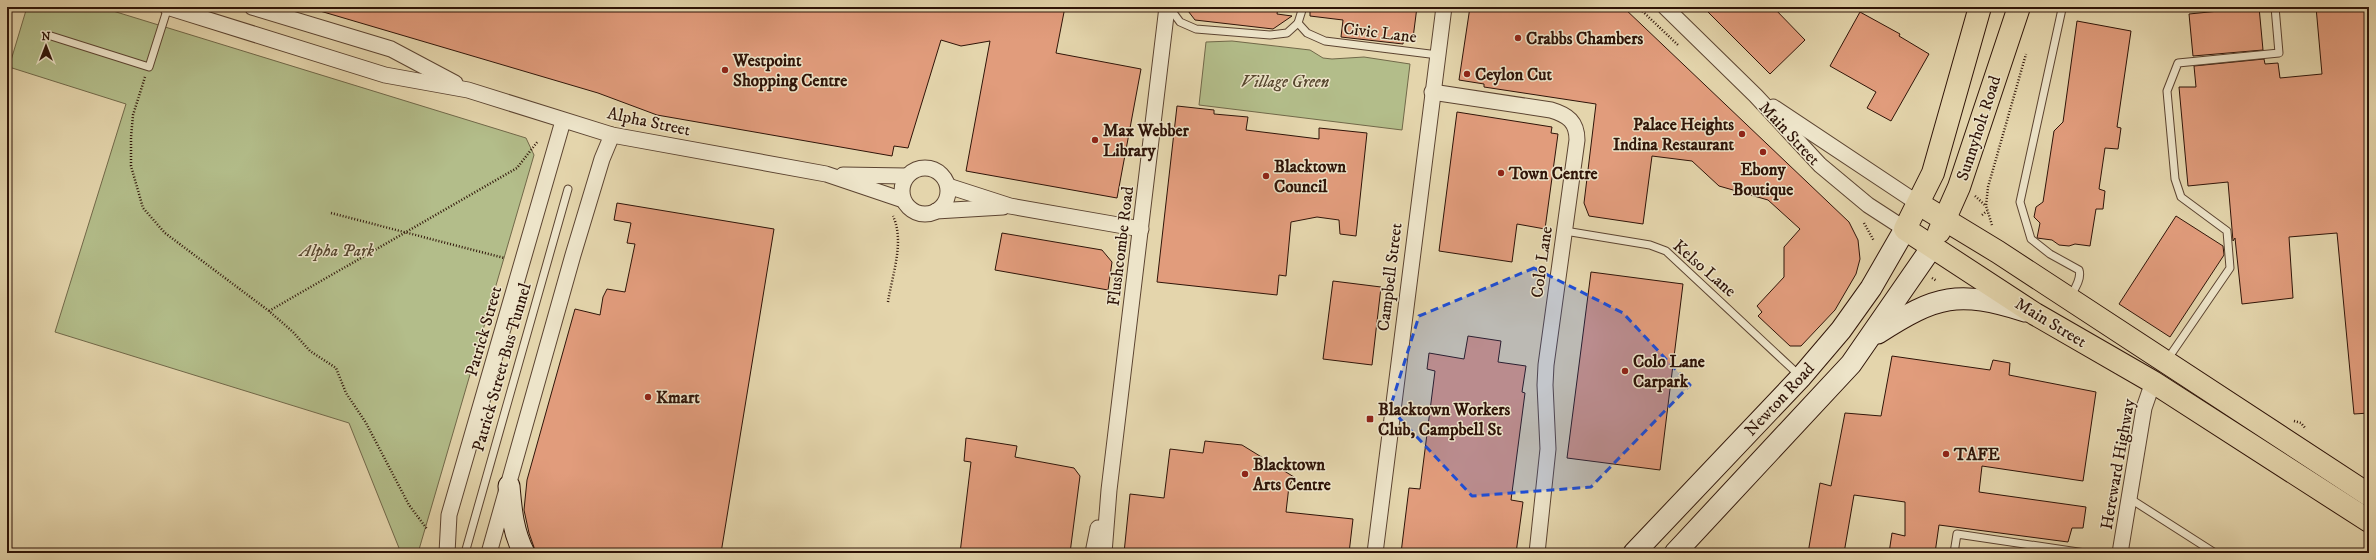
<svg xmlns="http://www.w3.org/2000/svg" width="2376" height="560" viewBox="0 0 2376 560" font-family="'IM FELL DW Pica',serif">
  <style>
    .green { fill: #b3bd8a; stroke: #716849 }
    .building { fill: #e19c7c; stroke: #2f1408 }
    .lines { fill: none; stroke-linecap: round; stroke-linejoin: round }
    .service-casing { stroke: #5c4431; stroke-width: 9 }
    .minor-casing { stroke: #5c4431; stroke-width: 17 }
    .secondary-casing { stroke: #2f1408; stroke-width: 23 }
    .primary-casing { stroke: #2f1408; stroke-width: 24 }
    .path { stroke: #2f1408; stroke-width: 2.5; stroke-dasharray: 1 2; stroke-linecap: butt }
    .service { stroke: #ede4c9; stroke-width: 7 }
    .minor { stroke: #ede4c9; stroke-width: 15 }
    .secondary { stroke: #ede4c9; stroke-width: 21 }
    .primary { stroke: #e4d5ac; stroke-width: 22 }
    .marked { fill: #1d4ed8; fill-opacity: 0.2; stroke: #1d4ed8; stroke-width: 3; stroke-dasharray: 8 5; stroke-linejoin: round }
    .poi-dot { fill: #8f2418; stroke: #ede4c9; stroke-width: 1.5 }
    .labels { text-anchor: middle; stroke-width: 3; stroke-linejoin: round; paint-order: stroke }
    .street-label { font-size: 17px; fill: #2f1408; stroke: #ede4c9 }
    .poi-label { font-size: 17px; font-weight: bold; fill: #2f1408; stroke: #ede4c9; text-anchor: start }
    .park-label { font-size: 17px; font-style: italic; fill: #57472f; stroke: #ede4c9 }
  </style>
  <rect width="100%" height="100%" fill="#e4d5ac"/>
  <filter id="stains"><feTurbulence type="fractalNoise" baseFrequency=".005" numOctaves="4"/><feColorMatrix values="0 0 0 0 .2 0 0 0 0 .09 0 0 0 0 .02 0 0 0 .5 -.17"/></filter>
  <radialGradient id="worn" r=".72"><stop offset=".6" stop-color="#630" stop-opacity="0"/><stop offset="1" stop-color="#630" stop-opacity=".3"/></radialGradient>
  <g class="green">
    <polygon points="27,7 100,7 526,138 534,155 418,553 401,553 349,423 55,332 126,104 9,67"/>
    <polygon points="1232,41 1310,50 1323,58 1332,59 1364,57 1410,64 1402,130 1199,105 1206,42"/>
  </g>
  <g class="building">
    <polygon points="320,7 1065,7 1056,53 1141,69 1117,198 966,171 990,41 961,46 941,40 908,148 894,146 892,156 657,115 598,93 320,11"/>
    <polygon points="1185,7 1278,7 1277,14 1292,16 1273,29 1195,20"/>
    <polygon points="1310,7 1417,7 1413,38 1404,37 1403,44 1341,37 1343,20 1310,16"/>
    <polygon points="1470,7 1623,7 1849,222 1858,240 1860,259 1856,274 1835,310 1801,346 1790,346 1758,316 1762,312 1757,306 1784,277 1784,247 1800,229 1768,200 1719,186 1692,161 1652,156 1643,224 1589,216 1584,203 1596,104 1484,87 1484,84 1459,80"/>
    <polygon points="1703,7 1773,7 1805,40 1770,74"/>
    <polygon points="2259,7 2263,50 2193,56 2189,14"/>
    <polygon points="2316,7 2369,7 2369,413 2354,414 2337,233 2289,237 2293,298 2242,304 2235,238 2233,241 2228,182 2188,186 2179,87 2196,87 2194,66 2264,59 2265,64 2278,63 2280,78 2322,74"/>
    <polygon points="1860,12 1900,34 1899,36 1929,54 1891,121 1867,108 1876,92 1830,66"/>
    <polygon points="2077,21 2131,31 2117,127 2121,128 2118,149 2105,148 2099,189 2105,191 2103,209 2096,209 2090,246 2075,244 2069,246 2059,245 2052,240 2037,238 2040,223 2034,217 2036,207 2043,202 2054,131 2063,122"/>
    <polygon points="1177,106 1214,110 1214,114 1248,117 1246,130 1319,139 1319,128 1367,133 1356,236 1340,234 1339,220 1317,217 1291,222 1286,276 1279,275 1277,295 1157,282"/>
    <polygon points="1457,112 1552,127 1551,133 1558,134 1545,229 1517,224 1512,262 1439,251"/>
    <polygon points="617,203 774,229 721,553 536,553 529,533 524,510 527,480 575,309 600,315 603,297 607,289 625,292 635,244 627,243 631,223 614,220"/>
    <polygon points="2176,216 2223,246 2224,255 2170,337 2119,304"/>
    <polygon points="1002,233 1102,250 1112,262 1108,290 995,270"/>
    <polygon points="1591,272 1683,284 1660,470 1567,458"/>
    <polygon points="1333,281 1381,287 1372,365 1323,359"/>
    <polygon points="1468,336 1501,341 1498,362 1526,366 1522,392 1525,393 1511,500 1523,502 1516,553 1401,553 1409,488 1420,489 1435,371 1427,369 1429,353 1464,359"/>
    <polygon points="1892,356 1990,370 1993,360 2010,363 2009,375 2096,392 2083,481 1982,466 1979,492 2086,507 2083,528 2072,528 2068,542 1939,525 1935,553 1889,553 1892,533 1905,536 1905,502 1854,495 1844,553 1808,553 1820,483 1831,486 1845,413 1881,416"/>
    <polygon points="966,438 1017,446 1015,457 1074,468 1080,476 1070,553 960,553 971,462 964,461"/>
    <polygon points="1205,441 1242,445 1294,477 1289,486 1286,512 1353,519 1349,553 1124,553 1130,494 1164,498 1170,449 1203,453"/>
  </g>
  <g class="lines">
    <defs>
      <g id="service">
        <polyline points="1169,7 1180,22 1196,29 1270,35 1287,33 1298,23"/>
        <path d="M2058 7 2062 9 2020 202 2031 239 2050 254 2079 270C2082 279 2074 290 2070 297"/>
        <polyline points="1298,23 1307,33 1325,41 1438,55"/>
        <polyline points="1298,23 1303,7"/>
        <polyline points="51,36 149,67 168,7"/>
        <polyline points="1565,231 1650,245 1666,251 1799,375"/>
        <polyline points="2167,360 2230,268 2227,231 2181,197 2175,179 2167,91 2178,63 2279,53 2275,7"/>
        <polyline points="2129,498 2215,553"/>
        <polyline points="465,553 568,189"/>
        <polyline points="1954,553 1957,534 2085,553"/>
      </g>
      <g id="minor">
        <polyline points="167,7 385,75 468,90 612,135 826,174 903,200"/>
        <polyline points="252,7 391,49 455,83"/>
        <polyline points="1665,7 1756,96 1820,165 1868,205 1905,229"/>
        <path d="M1432 92 1551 110C1568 115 1577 122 1577 140L1546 365 1545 385 1548 449 1537 553"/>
        <polyline points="1773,107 1919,204"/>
        <circle cx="925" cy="191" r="23"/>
        <polyline points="843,175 906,176"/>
        <polyline points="948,186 1010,206 1141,229"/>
        <polyline points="936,211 1003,207"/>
        <polyline points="447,553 449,515 563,121"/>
        <polyline points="489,553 573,255 602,159 612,135"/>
        <polyline points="1093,553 1098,528"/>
        <polyline points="1104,553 1109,490 1167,7"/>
        <polyline points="1375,553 1444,7"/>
        <polyline points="2120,553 2144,408 2153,382"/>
      </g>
      <g id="secondary">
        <path d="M1878 333C1937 295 1958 290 2025 311"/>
        <path d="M509 486C511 510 513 532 524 553"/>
        <polyline points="1634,553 1801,377 1841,330 1871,288 1905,229"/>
        <polyline points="1675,553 1851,364 1932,247"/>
      </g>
      <g id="primary">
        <polyline points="1980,7 1933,173 1905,229 2035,314 2153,382 2369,521"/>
        <polyline points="1919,204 1998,252 2369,495"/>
        <polyline points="1939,232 1959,187 2019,7"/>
      </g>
    </defs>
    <use href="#service" class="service-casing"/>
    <use href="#minor" class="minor-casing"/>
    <use href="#secondary" class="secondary-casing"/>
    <use href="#primary" class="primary-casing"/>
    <g class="path">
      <polyline points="1638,7 1678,45"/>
      <polyline points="145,77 133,115 131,137 131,166 143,208 165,233 269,311 293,332 310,351 336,368 346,393 366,423 409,505 427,529"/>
      <polyline points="1975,196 1986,206"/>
      <polyline points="331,213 504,258"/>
      <polyline points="1982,215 1987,211"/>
      <polyline points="1864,223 1874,241"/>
      <polyline points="1992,225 1986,206 1988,187 2026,54"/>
      <polyline points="1932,278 1937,281"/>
      <path d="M888 302C892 275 905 242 893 216"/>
      <polyline points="269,311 517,168 538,141"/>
      <polyline points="2294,421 2301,423 2306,429"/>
    </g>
    <use href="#service" class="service"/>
    <use href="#minor" class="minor"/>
    <use href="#secondary" class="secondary"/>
    <use href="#primary" class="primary"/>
  </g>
  <path class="marked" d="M1534 268 1623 313 1690 385 1591 487 1472 496 1390 408 1419 316Z"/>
  <g class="poi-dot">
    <circle cx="1518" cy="38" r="4"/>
    <circle cx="725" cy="70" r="4"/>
    <circle cx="1467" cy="74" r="4"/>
    <circle cx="1742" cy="134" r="4"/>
    <circle cx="1095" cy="140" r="4"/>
    <circle cx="1763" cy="152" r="4"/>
    <circle cx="1501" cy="173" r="4"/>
    <circle cx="1266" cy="176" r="4"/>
    <circle cx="1625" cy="371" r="4"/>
    <circle cx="648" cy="397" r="4"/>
    <rect x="1366" y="415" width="8" height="8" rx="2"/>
    <circle cx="1946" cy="454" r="4"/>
    <circle cx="1245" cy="474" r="4"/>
  </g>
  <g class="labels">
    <g class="street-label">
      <text transform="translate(1380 32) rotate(7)" y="6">Civic Lane</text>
      <text transform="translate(649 121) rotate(12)" y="6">Alpha Street</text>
      <text transform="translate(1978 128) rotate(-72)" y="6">Sunnyholt Road</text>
      <text transform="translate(1790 133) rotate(47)" y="6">Main Street</text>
      <text transform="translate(1120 246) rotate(-83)" y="6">Flushcombe Road</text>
      <text transform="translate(1541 262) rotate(-82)" y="6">Colo Lane</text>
      <text transform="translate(1705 268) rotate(41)" y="6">Kelso Lane</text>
      <text transform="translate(1389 277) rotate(-83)" y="6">Campbell Street</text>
      <text transform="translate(2051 322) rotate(31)" y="6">Main Street</text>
      <text transform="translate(483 331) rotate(-74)" y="6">Patrick Street</text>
      <text transform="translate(501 367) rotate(-74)" y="6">Patrick Street Bus Tunnel</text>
      <text transform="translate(1779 399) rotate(-47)" y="6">Newton Road</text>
      <text transform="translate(2117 464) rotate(-80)" y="6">Hereward Highway</text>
    </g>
    <g class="poi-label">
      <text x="1526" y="44">Crabbs Chambers</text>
      <text x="733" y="66">Westpoint<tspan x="733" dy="20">Shopping Centre</tspan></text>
      <text x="1475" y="80">Ceylon Cut</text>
      <text x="1734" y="130" text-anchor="end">Palace Heights<tspan x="1734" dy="20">Indina Restaurant</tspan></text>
      <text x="1103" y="136">Max Webber<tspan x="1103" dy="20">Library</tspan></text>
      <text x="1274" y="172">Blacktown<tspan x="1274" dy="20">Council</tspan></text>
      <text x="1763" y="175" text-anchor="middle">Ebony<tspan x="1763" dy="20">Boutique</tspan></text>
      <text x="1509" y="179">Town Centre</text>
      <text x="1633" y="367">Colo Lane<tspan x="1633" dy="20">Carpark</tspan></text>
      <text x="656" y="403">Kmart</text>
      <text x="1378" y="415">Blacktown Workers<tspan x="1378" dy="20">Club, Campbell St</tspan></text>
      <text x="1954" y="460">TAFE</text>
      <text x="1253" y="470">Blacktown<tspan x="1253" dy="20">Arts Centre</tspan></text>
    </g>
    <g class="park-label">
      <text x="1285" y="87">Village Green</text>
      <text x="337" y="256">Alpha Park</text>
    </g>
  </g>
  <rect width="2376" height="560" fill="none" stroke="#e4d5ac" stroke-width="24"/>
  <rect x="8" y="8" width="2360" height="544" fill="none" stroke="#2f1408" stroke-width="2"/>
  <rect x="12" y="12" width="2352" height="536" fill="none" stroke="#2f1408"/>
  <g transform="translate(46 46)" stroke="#ede4c9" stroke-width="3" paint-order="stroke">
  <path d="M0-3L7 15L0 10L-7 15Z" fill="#2f1408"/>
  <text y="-6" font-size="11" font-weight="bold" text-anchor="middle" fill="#2f1408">N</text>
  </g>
  <rect width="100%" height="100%" filter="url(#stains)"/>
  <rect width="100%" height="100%" fill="url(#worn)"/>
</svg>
